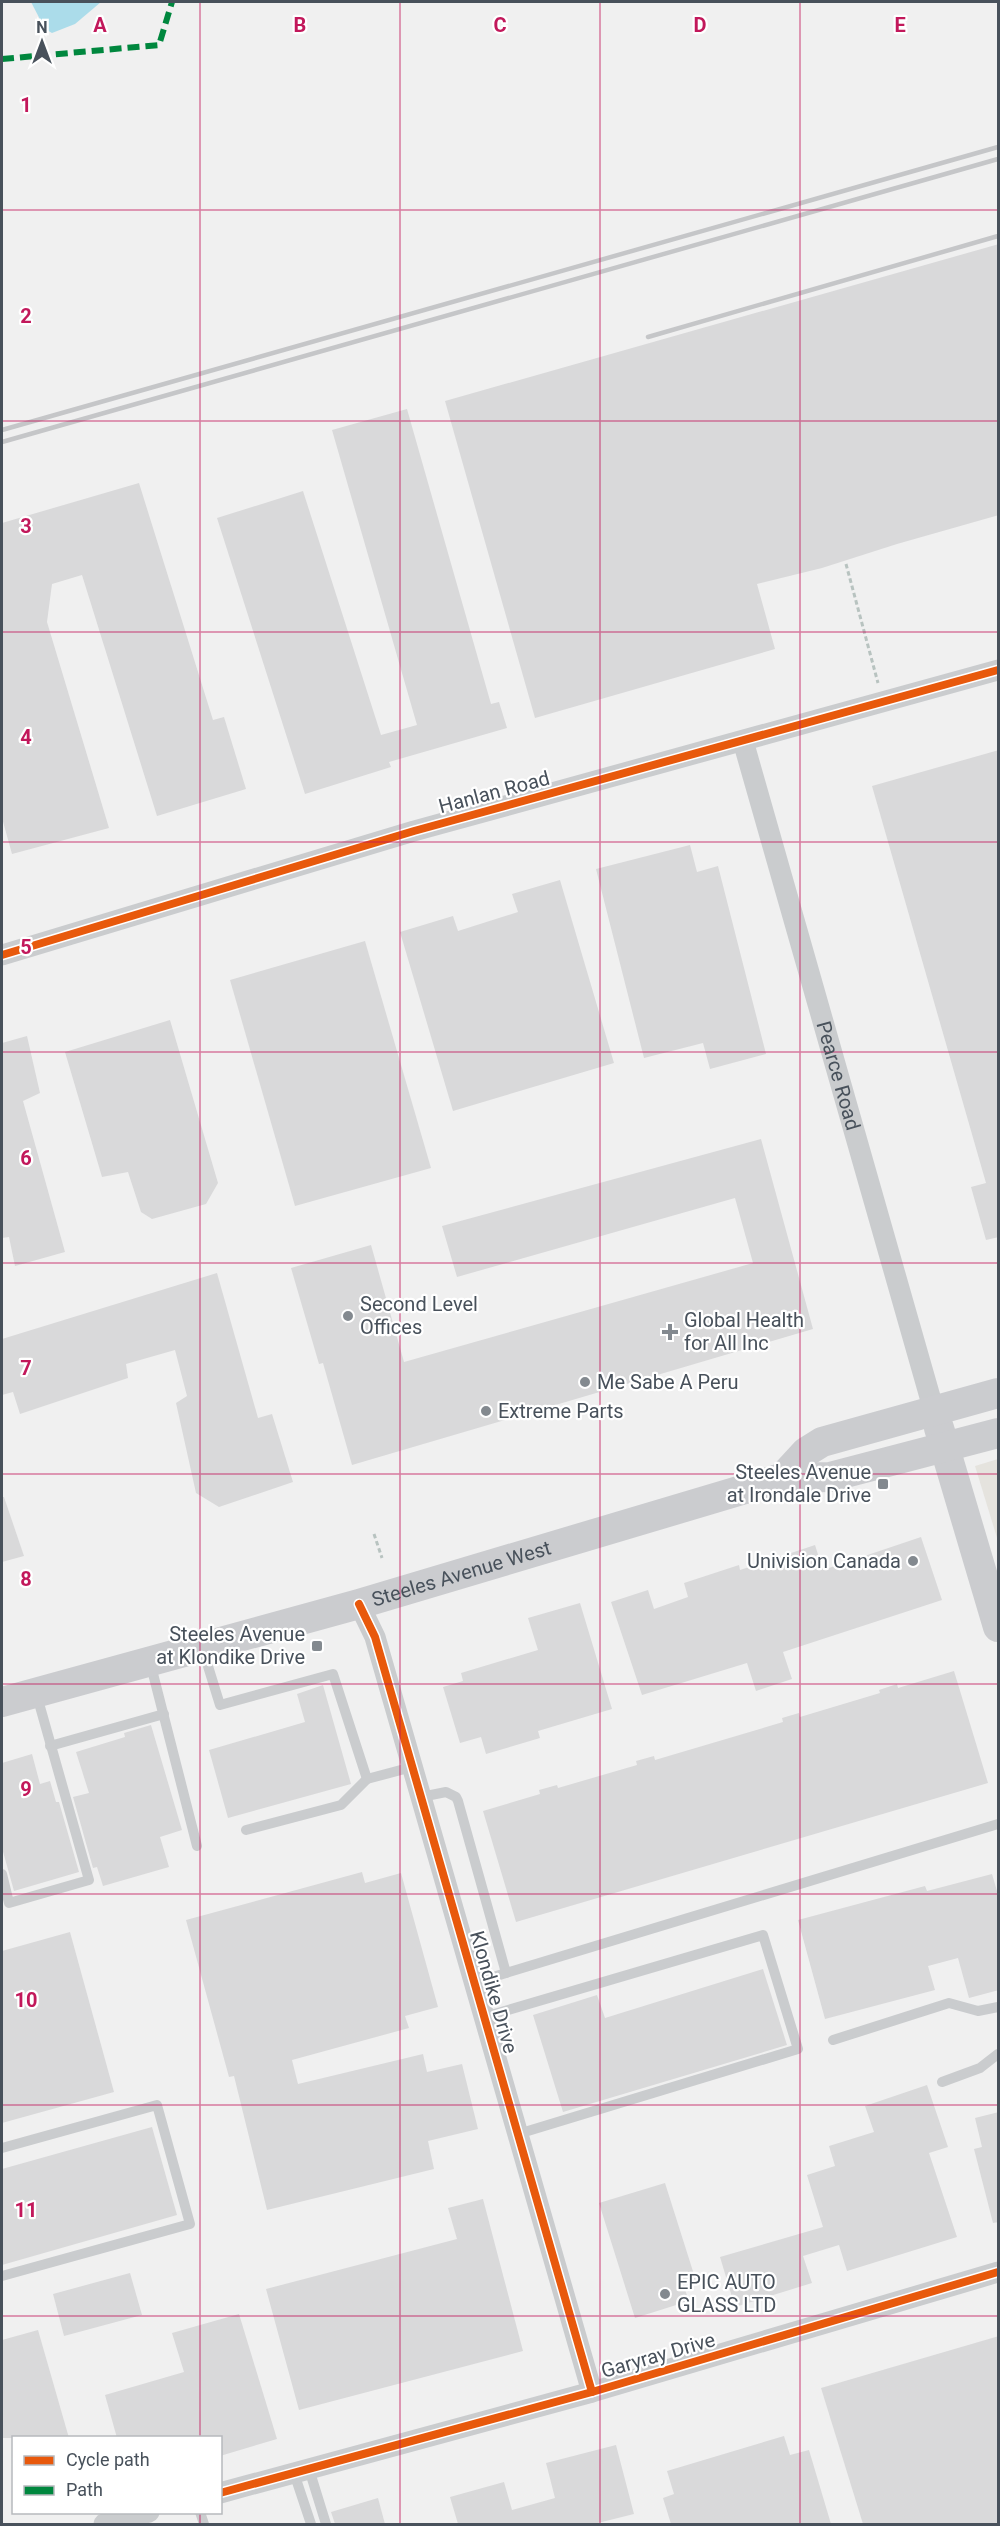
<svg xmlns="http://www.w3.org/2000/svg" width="1000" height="2526" viewBox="0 0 1000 2526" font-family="Roboto,sans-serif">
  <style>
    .commercial { fill: #e5e3de }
    .water { fill: #abdcea }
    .building { fill: #d9d9da }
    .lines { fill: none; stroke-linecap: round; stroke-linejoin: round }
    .path { stroke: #b8c3c0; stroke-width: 3; stroke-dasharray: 4.5 3; stroke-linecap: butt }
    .lane { stroke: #caccce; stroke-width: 10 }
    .street { stroke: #caccce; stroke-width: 21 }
    .secondary { stroke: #cbcccf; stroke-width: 30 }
    .rail { stroke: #c5c6c8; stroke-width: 4.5 }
    .quiet { stroke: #00873e; stroke-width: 6; stroke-dasharray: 12 6; stroke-linecap: butt }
    .cycleway-casing { stroke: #fff; stroke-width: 11 }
    .cycleway { stroke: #e8590c; stroke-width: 8 }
    .grid { fill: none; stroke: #c2185b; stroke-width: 1.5; stroke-opacity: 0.55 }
    .poi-dot { fill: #83898f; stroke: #fff; stroke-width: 2 }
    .labels { text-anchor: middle; stroke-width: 4.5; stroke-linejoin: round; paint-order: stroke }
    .street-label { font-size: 20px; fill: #48515b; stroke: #fff }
    .poi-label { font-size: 20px; fill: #48515b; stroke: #fff; text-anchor: start }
    .grid-label { font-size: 20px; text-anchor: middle; font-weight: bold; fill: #c2185b; stroke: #fff; stroke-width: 4.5; stroke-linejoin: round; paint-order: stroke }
  </style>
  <rect width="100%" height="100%" fill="#f0f0f0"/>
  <polygon class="commercial" points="998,1459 998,1541 975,1466"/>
  <polygon class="water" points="31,2 101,2 75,24 52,33 45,29"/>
  <g class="building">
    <polygon points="999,244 999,515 897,544 822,568 757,584 775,649 535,718 445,401"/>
    <polygon points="407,409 491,704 499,702 507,728 389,762 391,767 305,794 217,518 303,491 381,735 417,725 332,430"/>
    <polygon points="139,483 213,720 224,717 246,789 157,816 82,575 52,584 47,622 109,828 12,854 2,818 2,523"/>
    <polygon points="999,750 999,1237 986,1240 971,1187 986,1183 872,786"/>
    <polygon points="690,845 697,872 718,866 766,1054 710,1069 703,1043 644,1058 596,869"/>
    <polygon points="560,880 614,1063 453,1111 400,932 453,916 458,931 518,912 512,894"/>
    <polygon points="365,941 431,1168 295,1206 230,980"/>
    <polygon points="170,1020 218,1183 206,1204 152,1219 141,1212 128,1172 102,1177 65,1052"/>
    <polygon points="27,1036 40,1093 23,1101 65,1252 15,1266 9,1237 2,1238 2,1043"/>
    <polygon points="761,1139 813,1329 352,1465 323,1363 319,1364 291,1268 371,1245 404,1362 753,1263 735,1198 457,1277 442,1226"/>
    <polygon points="217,1273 258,1418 272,1414 293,1482 219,1507 196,1493 176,1403 187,1396 175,1350 126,1364 128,1378 20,1414 13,1392 2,1395 2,1339"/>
    <polygon points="2,1497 4,1497 24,1556 2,1562"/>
    <polygon points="921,1537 942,1600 783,1652 792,1679 756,1691 747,1663 642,1695 611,1602 648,1590 654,1609 688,1597 684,1583 739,1565 740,1570 815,1545 823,1570"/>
    <polygon points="580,1603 612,1709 538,1731 540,1738 486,1754 481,1737 460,1743 443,1687 463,1681 461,1673 538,1650 528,1618"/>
    <polygon points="954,1671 988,1783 516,1922 483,1811 540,1794 539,1790 557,1785 558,1788 637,1765 636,1761 654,1756 655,1760 783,1722 782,1718 799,1713 800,1717 880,1693 879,1690 897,1684 898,1688"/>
    <polygon points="323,1685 351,1784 228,1818 209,1750 305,1722 297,1694"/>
    <polygon points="151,1725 182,1830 160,1837 169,1867 103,1886 97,1867 93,1868 73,1797 89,1793 76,1752 125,1737 124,1733"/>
    <polygon points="32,1754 40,1784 50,1781 56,1802 59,1802 79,1872 14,1891 2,1848 2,1763"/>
    <polygon points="362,1872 365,1883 401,1873 438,2007 405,2016 409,2028 292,2060 298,2084 423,2054 427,2072 462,2064 478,2129 428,2141 434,2169 267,2210 234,2076 229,2077 186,1920"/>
    <polygon points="992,1874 999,1898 999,1990 969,1998 958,1958 928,1966 935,1990 825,2019 798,1920 925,1886 927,1891"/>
    <polygon points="70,1932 114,2092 2,2123 2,1951"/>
    <polygon points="763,1969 787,2045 563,2112 533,2015 597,1995 605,2018"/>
    <polygon points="927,2085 948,2147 929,2153 957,2237 847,2271 839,2245 803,2256 812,2283 735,2307 720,2257 823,2227 807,2175 835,2166 829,2146 874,2132 865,2106"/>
    <polygon points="999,2112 999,2222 993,2223 974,2149 982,2147 975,2118"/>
    <polygon points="152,2127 177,2215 2,2265 2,2169"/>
    <polygon points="665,2183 697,2284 684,2287 689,2301 635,2318 599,2203"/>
    <polygon points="483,2199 523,2351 299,2410 266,2289 457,2239 448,2208"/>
    <polygon points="130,2273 142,2315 64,2336 53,2294"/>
    <polygon points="239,2314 277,2439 220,2456 220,2438 117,2438 105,2395 184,2372 172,2333"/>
    <polygon points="38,2330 69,2438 2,2438 2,2340"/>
    <polygon points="999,2336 999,2524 863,2524 821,2388"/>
    <polygon points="784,2436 790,2455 809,2450 831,2524 671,2524 663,2498 674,2494 667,2471"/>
    <polygon points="616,2445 634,2514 594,2524 458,2524 450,2497 504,2482 512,2510 555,2498 546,2463"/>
    <polygon points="378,2498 385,2524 335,2524 331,2512"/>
  </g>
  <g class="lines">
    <g class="path">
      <polyline points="846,564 878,683"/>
      <polyline points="374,1534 382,1558"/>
    </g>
    <g class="lane">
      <polyline points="203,1650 220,1705 333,1674 367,1779 412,1767"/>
      <polyline points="150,1662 197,1846"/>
      <polyline points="50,1746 164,1714"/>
      <polyline points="421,1797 446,1792 456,1797 458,1801 506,1973 998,1824"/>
      <polyline points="246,1830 341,1805 367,1779"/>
      <polyline points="2,1874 9,1903 89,1880 37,1696"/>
      <polyline points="474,1983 506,1973"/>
      <polyline points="484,2017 763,1935 798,2049 518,2134"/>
      <polyline points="833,2040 949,2003 978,2011 998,2007"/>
      <polyline points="942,2082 980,2068 998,2054"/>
      <polyline points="2,2148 157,2105 190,2224 2,2276"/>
      <polyline points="309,2469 326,2524"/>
      <polyline points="294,2473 311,2524"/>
      <polyline points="200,2512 204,2524"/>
    </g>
    <g class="street">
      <path id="s1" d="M743 741 934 1411"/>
      <polyline points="2,955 414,831 998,670"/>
      <polyline points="359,1604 375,1637 592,2392"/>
      <polyline points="220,2493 592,2392 998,2272"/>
      <polyline points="104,2524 149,2512"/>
    </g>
    <g class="secondary">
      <polyline points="939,1428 998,1627"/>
      <polyline points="782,1478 806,1452 822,1442 998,1393"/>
      <path id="s2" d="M2 1702 359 1604 782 1478 830 1477 998 1433"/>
    </g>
    <g class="rail">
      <polyline points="648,337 998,236"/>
      <polyline points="2,430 998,147"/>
      <polyline points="2,442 998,159"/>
    </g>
    <polyline class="quiet" points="2,59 159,45 172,2"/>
    <defs>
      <g id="cycleway">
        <polyline points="2,955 414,831 998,670"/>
        <polyline points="359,1604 375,1637 592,2392"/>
        <polyline points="220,2493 592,2392 998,2272"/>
      </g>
    </defs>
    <use href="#cycleway" class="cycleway-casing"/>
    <use href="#cycleway" class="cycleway"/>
  </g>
  <path class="grid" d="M200 2V2438M400 2V2524M600 2V2524M800 2V2524M2 210H998M2 421H998M2 632H998M2 842H998M2 1052H998M2 1263H998M2 1474H998M2 1684H998M2 1894H998M2 2105H998M2 2316H998M200 2512V2524"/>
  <g class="poi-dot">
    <circle cx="348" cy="1316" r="6"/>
    <path d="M667 1323h6v6h6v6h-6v6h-6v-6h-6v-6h6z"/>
    <circle cx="585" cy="1382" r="6"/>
    <circle cx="486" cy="1411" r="6"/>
    <rect x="877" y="1478" width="12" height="12" rx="3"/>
    <circle cx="913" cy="1561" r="6"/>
    <rect x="311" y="1640" width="12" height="12" rx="3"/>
    <circle cx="665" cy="2294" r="6"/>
  </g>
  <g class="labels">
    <g class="street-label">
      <text transform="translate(494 792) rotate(-15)" y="7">Hanlan Road</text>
      <text dy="7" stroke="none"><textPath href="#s1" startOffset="348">Pearce Road</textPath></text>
      <text dy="7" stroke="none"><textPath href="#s2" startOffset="477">Steeles Avenue West</textPath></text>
      <text transform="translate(494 1992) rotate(74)" y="7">Klondike Drive</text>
      <text transform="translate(658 2355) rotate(-16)" y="7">Garyray Drive</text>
    </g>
    <g class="poi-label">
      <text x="360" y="1311">Second Level<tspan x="360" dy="23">Offices</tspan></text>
      <text x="684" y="1327">Global Health<tspan x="684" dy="23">for All Inc</tspan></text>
      <text x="597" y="1389">Me Sabe A Peru</text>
      <text x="498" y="1418">Extreme Parts</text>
      <text x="871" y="1479" text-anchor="end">Steeles Avenue<tspan x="871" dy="23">at Irondale Drive</tspan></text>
      <text x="901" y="1568" text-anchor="end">Univision Canada</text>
      <text x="305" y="1641" text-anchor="end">Steeles Avenue<tspan x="305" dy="23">at Klondike Drive</tspan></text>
      <text x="677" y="2289">EPIC AUTO<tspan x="677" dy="23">GLASS LTD</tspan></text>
    </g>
  </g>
  <g class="grid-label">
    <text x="100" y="32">A</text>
    <text x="300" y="32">B</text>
    <text x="500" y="32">C</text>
    <text x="700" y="32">D</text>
    <text x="900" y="32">E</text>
    <text x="26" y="112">1</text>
    <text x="26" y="323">2</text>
    <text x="26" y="533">3</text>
    <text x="26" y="744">4</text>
    <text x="26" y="954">5</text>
    <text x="26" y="1165">6</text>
    <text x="26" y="1375">7</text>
    <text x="26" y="1586">8</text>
    <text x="26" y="1796">9</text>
    <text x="26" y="2007">10</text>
    <text x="26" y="2217">11</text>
  </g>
  <rect width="1000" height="2526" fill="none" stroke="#48515b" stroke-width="6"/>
  <rect x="12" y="2436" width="210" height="78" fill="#ffffff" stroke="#b6b9bd" stroke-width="1.5"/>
  <rect x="24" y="2456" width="30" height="9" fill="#e8590c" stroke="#b6b9bd" stroke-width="1.5"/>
  <text x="66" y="2466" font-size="18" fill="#48515b">Cycle path</text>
  <rect x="24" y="2486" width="30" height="9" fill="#00873e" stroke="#b6b9bd" stroke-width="1.5"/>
  <text x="66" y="2496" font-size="18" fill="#48515b">Path</text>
  <g transform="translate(42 42)" stroke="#ffffff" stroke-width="4.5" paint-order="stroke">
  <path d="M0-4.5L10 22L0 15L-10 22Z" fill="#48515b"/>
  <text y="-9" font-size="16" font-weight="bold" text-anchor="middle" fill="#48515b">N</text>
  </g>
</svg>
